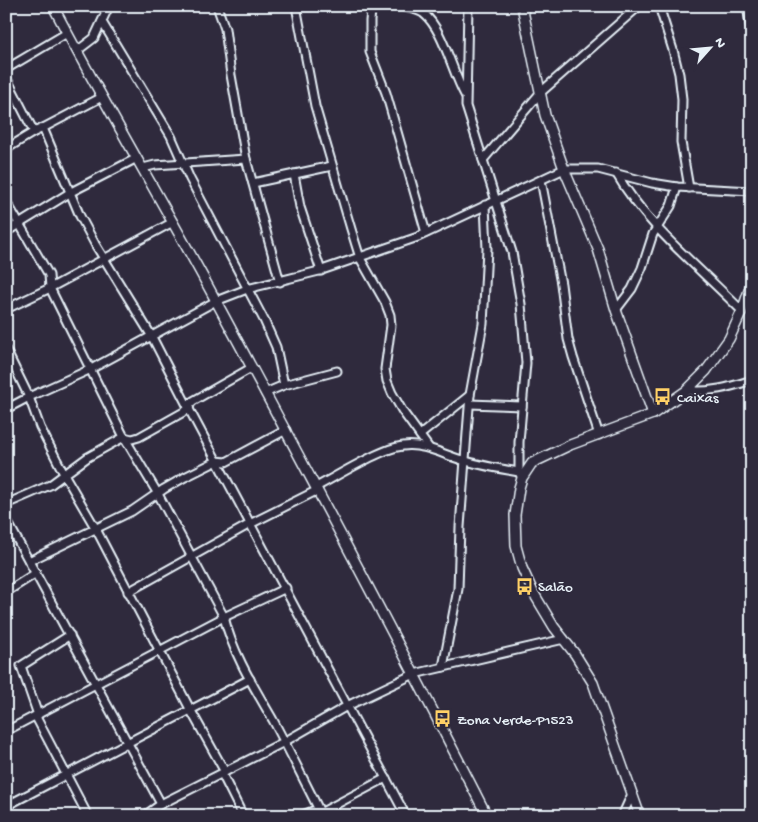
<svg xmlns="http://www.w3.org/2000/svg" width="758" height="822" viewBox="0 0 758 822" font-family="'Gochi Hand',sans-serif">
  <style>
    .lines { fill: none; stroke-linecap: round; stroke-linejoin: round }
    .minor-casing { stroke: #e8f1f8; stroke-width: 11 }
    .tertiary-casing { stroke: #e8f1f8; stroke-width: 12 }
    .minor { stroke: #2f2a3d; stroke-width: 7 }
    .tertiary { stroke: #2f2a3d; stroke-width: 9 }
    .labels { text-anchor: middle; stroke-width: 4; stroke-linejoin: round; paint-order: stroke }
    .poi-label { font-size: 15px; fill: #e8f1f8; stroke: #2f2a3d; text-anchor: start }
  </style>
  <rect width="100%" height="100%" fill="#2f2a3d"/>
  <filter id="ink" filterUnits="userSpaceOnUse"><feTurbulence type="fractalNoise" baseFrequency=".02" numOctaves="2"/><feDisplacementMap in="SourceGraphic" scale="10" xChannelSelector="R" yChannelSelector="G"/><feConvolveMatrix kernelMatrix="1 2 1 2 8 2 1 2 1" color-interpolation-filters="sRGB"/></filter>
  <g filter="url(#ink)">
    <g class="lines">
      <defs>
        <g id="minor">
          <polyline points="217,6 225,29 231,75 246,159 280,282"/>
          <polyline points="296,6 315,106 351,229 360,258 385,302 390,315 391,325 385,369 387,381 392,393 403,412 429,448"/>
          <polyline points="373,6 371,11 370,21 370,52 386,93 426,233"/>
          <path d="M400 6C407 8 417 9 423 13 443 28 452 72 465 95"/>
          <polyline points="468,6 466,106 512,252 521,304 526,363 519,442 519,472 522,478"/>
          <polyline points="659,6 673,50 679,74 682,99 681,142 689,188"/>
          <polyline points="747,6 752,37"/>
          <polyline points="102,22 171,136 190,179 264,320 276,347 284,385 265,393"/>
          <polyline points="77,51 94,38 109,6"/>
          <polyline points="6,69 67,33"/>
          <polyline points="6,77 34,132"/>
          <polyline points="43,128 80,216 95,244 151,335 189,409 406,816"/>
          <polyline points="6,149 34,132 43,128 102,97"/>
          <polyline points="483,160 541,92 639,6"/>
          <polyline points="143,168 155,165 246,159"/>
          <path d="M616 173C647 227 699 267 742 311"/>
          <polyline points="294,174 300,207 321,271"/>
          <polyline points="541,180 561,284 568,339 573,357 599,435"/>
          <polyline points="253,183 332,166"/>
          <path d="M6 201 49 275 50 288 124 437 158 494 224 617C233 654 254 687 273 720 290 752 306 784 322 816"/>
          <polyline points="6,232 71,192 137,158"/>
          <polyline points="6,309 50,288 173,222"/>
          <polyline points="616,310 632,289 642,268 653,234 671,206 677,187"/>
          <polyline points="6,350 29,397 40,427 64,474 96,529 190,709 225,772"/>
          <polyline points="284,385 337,371"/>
          <path d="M686 391C712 392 727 388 752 380"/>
          <polyline points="470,404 522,406"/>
          <polyline points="6,409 29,397 91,369 216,301 247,289 319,271 418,237 564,169 598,169 652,183 677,187 752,191"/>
          <polyline points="420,435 470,395"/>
          <path d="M316 487C337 476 382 448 403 446 425 443 445 456 466 461 483 466 501 469 519 472"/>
          <polyline points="6,504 50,485 88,457 124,437 132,439 139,437 189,409 190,404 193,401 251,368"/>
          <polyline points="6,519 161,804"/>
          <polyline points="29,561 132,511 164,489 185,477 217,461 226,462 286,430"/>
          <polyline points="6,592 36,573"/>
          <polyline points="128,592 250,524 318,490"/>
          <polyline points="443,667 458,589 460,527 467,433 470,395 483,324 487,249 485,205"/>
          <polyline points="38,715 21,666 70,635"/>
          <polyline points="36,717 88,816"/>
          <polyline points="6,731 224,617 286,588"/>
          <polyline points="222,774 243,816"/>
          <polyline points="6,806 250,679"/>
          <polyline points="6,814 7,816"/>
          <polyline points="144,816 161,804 284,742 347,706 414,674 564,639"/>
          <polyline points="300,816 313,811 320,813 386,778"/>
          <polyline points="622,816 632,794"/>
        </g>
        <g id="tertiary">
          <path d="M53 6C105 106 163 202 216 301 308 472 399 643 487 816"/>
          <polyline points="522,6 545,115 564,169 598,249 616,310 653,414"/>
          <polyline points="640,816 593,683 575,654 554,627 533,592 522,568 516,546 515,515 519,488 522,478 532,463 570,445 653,414 686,391 706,371 729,339 742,311 752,282"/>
        </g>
      </defs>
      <use href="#minor" class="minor-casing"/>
      <use href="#tertiary" class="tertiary-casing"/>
      <use href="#minor" class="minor"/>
      <use href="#tertiary" class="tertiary"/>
    </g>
  </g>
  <defs>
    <symbol id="bus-bare" viewBox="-9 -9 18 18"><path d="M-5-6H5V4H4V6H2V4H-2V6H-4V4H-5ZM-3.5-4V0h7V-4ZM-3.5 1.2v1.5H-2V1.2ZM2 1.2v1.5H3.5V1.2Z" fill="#ffd166" stroke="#2f2a3d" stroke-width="2.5" paint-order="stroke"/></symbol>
  </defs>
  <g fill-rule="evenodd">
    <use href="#bus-bare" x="650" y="384" width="25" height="25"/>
    <use href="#bus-bare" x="512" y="574" width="25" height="25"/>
    <use href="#bus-bare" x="430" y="706" width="25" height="25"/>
  </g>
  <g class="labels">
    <g class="poi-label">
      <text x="677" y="402">Caixas</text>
      <text x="538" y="591">Salão</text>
      <text x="457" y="724">Zona Verde-P1523</text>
    </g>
  </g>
  <rect width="758" height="822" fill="none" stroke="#2f2a3d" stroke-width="25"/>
  <rect x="12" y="12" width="733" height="797" fill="none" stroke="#e8f1f8" stroke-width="2" filter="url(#ink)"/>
  <g transform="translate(710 48) rotate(63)" stroke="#2f2a3d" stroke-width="4" paint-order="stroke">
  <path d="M0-4L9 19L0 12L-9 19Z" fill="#e8f1f8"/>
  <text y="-8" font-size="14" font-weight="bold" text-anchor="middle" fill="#e8f1f8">N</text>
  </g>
</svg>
